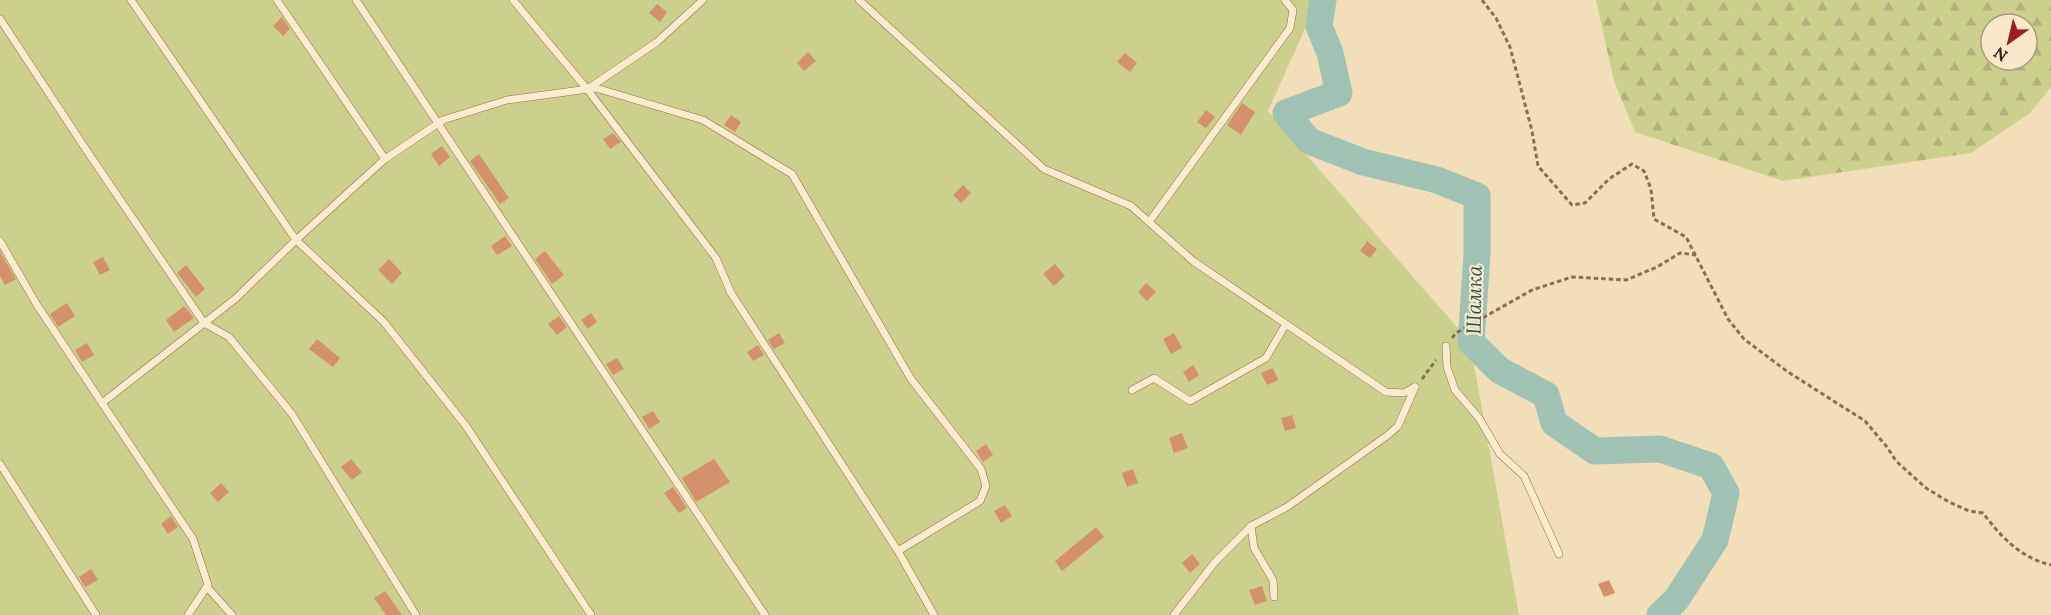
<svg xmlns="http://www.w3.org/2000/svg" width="2051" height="615" viewBox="0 0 2051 615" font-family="Lora,serif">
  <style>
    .forest { fill: url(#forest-firs); fill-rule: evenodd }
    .garden { fill: #ccd08d }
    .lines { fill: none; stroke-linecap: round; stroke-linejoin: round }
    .river { stroke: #9fc2b5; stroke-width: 27 }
    .building { fill: #d4916b }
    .service-casing { stroke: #8a6d52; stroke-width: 8 }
    .path { stroke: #8a6d52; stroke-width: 3; stroke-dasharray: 4.5 3; stroke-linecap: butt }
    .service { stroke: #fcebcd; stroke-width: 7 }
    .labels { text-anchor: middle; stroke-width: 4.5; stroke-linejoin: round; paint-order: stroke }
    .water-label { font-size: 20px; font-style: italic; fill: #275852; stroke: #f9e8c9 }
  </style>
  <defs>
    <pattern id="forest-firs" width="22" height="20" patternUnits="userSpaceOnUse" patternTransform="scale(1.5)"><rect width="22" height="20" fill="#ccd08d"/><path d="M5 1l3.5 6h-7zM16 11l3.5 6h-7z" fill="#b0b279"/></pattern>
  </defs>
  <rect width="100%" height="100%" fill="#f2deb9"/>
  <path class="forest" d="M1596 0H2051V87L2030 113 1971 153 1783 181 1635 132 1614 81ZM1991 24H2027V60H1991Z"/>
  <polygon class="garden" points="0,0 1318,0 1268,111 1470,342 1519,615 0,615"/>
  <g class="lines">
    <polyline class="river" points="1323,0 1319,26 1330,53 1339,93 1286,113 1309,141 1363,162 1437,180 1477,196 1477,255 1471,342 1499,370 1546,395 1554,423 1595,451 1660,449 1711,466 1726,493 1715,540 1676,600 1660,615"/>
  </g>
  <g class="building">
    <polygon points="657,4 667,12 660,22 649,13"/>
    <polygon points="282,17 290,29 283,36 273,26"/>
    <polygon points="808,52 816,61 804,71 797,63"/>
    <polygon points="1125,53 1137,63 1130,72 1117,62"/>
    <polygon points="1242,103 1255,112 1241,135 1227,125"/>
    <polygon points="1206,110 1215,117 1206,128 1197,122"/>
    <polygon points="731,115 741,122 735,132 724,125"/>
    <polygon points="613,133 621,142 610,149 603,139"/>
    <polygon points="442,146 450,157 439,166 431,154"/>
    <polygon points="479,154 509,198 500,204 470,161"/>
    <polygon points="963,185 971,193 961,203 953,195"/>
    <polygon points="505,236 512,246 497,255 491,246"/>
    <polygon points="1367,241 1377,249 1370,258 1360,251"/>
    <polygon points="545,251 564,275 552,284 535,259"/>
    <polygon points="0,252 16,279 5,285 0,276"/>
    <polygon points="103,257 110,270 100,275 93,262"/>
    <polygon points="389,259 402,273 392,284 378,270"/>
    <polygon points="1055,264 1065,276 1054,286 1043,274"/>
    <polygon points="186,265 205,289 196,297 177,273"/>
    <polygon points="1146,283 1156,292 1147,301 1138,292"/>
    <polygon points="67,303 75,316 58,327 50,314"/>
    <polygon points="184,306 194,318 174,332 166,320"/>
    <polygon points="591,313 597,322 588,329 581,320"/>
    <polygon points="559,316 567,327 557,335 548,324"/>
    <polygon points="779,333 785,343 774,349 768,340"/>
    <polygon points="1174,333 1182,348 1171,354 1163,339"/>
    <polygon points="317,339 340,358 333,367 309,349"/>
    <polygon points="87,343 94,355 82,362 75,350"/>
    <polygon points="758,345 764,355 753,361 747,352"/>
    <polygon points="617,358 624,369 613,375 606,364"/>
    <polygon points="1193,365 1199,375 1189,382 1183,372"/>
    <polygon points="1273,368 1278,380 1267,385 1261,373"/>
    <polygon points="653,411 660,422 649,429 642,417"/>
    <polygon points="1292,415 1296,428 1285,431 1281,418"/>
    <polygon points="1182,433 1188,448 1174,453 1169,438"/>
    <polygon points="986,444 993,455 983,462 976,451"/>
    <polygon points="351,459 362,472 352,480 341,467"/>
    <polygon points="714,459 730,482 696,502 682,478"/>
    <polygon points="1133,469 1138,483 1127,487 1122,473"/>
    <polygon points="221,483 229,492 218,502 210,493"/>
    <polygon points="673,487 687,508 679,513 664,493"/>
    <polygon points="1005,505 1012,516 1001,523 994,511"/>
    <polygon points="171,516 178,527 168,534 161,524"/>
    <polygon points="1096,527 1104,537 1062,571 1055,561"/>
    <polygon points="1192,554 1200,564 1190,573 1182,563"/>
    <polygon points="91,569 98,580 85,587 79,577"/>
    <polygon points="1609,580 1615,593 1604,597 1598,584"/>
    <polygon points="1262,586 1267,601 1255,605 1249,590"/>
    <polygon points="385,591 402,615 386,615 374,598"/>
  </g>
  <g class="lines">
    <defs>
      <g id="service">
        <polyline points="131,0 296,240 235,299 102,403 193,539 208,585 188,615"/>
        <polyline points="277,0 385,159"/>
        <polyline points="356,0 765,615"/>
        <polyline points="513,0 587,89 716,258 731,293 898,551 934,615"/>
        <polyline points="859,0 1044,169 1131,206 1193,261 1386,392 1404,393 1415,387"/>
        <polyline points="0,19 87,151 204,323 229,337 292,414 416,615"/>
        <polyline points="589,88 657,42 703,0"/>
        <polyline points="1149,222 1290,28 1293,10 1285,0"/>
        <polyline points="0,241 37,305 102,403"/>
        <polyline points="1446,346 1447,367 1455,390 1479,418 1500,454 1524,476 1559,554"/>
        <polyline points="1132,390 1154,378 1190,401 1266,358 1286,324"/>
        <polyline points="0,464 96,615"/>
        <polyline points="1251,526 1254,548 1273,580 1274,597"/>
        <polyline points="207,587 232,615"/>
        <polyline points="591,615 466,426 383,321 296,240 385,159 443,120 507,100 596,88 703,120 792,174 911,379 981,469 986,486 980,501 898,551"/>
        <polyline points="1174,615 1215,562 1251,526 1287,507 1388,435 1398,426 1415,387"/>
      </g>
    </defs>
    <use href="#service" class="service-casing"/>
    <g class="path">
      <path d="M1482 0 1496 18 1510 47 1532 131 1538 166 1572 205 1585 203 1609 179 1632 164 1644 171 1651 189 1654 219 1686 237 1728 319 1744 339 1788 372 1865 421 1887 447 1896 461 1926 488 1949 502 1969 511 1983 513C2001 537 2021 558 2051 565"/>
      <polyline points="1452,338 1456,333 1532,290 1572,277 1626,280 1657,267 1680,253 1696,255"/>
      <polyline points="1422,379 1436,360"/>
    </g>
    <use href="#service" class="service"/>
  </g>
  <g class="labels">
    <g class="water-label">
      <text transform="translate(1474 300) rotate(-89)" y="7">Шамка</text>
    </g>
  </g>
  <g transform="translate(2009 42) rotate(214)"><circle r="28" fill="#f9e8c9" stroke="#ab9a83" stroke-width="1.5"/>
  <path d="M0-4.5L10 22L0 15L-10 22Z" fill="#9e1d25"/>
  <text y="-9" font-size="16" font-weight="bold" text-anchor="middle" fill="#372619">N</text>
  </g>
</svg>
